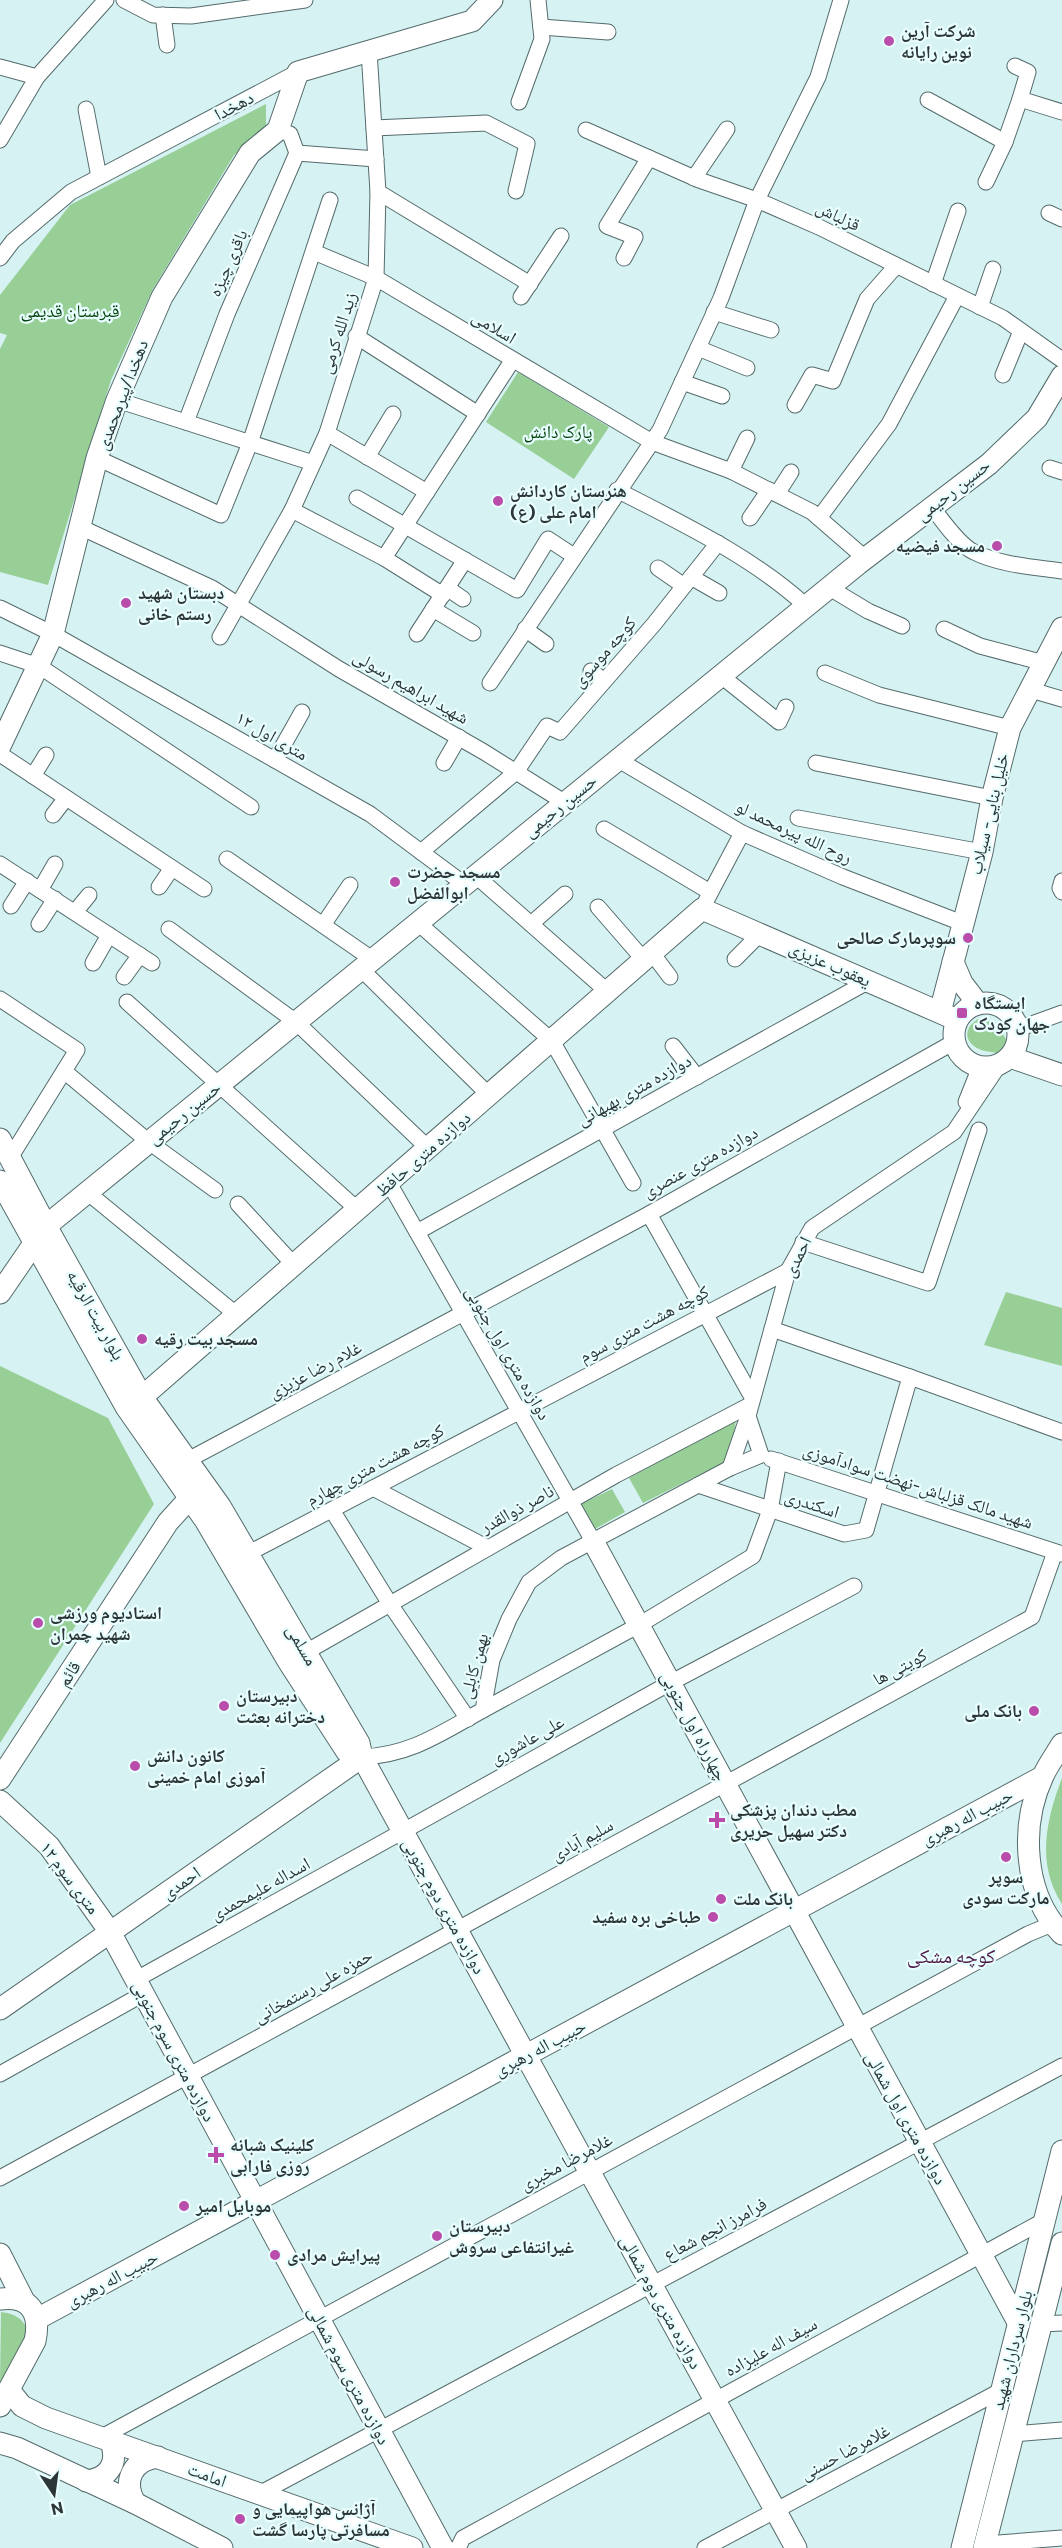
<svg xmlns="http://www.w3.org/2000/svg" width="1062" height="2548" viewBox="0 0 1062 2548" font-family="Commissioner,'Noto Naskh Arabic',sans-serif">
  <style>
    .green { fill: #97cf96 }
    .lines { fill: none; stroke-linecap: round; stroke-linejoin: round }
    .street-casing { stroke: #546b6c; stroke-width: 17 }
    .secondary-casing { stroke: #546b6c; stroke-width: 23 }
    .street { stroke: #fff; stroke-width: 15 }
    .secondary { stroke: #fff; stroke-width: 21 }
    .poi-dot { fill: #ba4dac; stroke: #e9fefe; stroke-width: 2 }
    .labels { text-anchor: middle; stroke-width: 4.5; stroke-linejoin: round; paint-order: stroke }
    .poi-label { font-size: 18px; font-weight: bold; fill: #2c3637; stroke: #e9fefe; text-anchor: start }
    .street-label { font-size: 18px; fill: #2c3637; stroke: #e9fefe }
    .park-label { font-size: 18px; fill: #04420b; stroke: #e9fefe }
    .neighbourhood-label { font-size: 20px; fill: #4e1947; stroke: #e9fefe }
  </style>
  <rect width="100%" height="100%" fill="#d7f2f2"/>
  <g class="green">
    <polygon points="266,104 266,129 234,155 153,289 111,380 48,585 0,572 0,349 7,335 0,333 0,295 70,205"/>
    <polygon points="518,372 609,427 574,479 486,422"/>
    <path d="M980 1018C994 1022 1000 1028 1007 1041L1004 1047 997 1053C991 1052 982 1051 977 1048 961 1039 967 1024 980 1018Z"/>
    <polygon points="1006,1292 1062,1308 1062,1366 984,1345"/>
    <polygon points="0,1366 108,1418 154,1504 0,1743"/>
    <polygon points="736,1419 731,1459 643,1503 629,1478"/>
    <polygon points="612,1489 625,1512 595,1529 581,1504"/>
    <path d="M1062 1778V1904C1036 1864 1046 1820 1062 1778Z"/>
    <path d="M1 2312C15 2314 21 2317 28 2330L25 2341 0 2385Z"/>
  </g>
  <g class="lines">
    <defs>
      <g id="street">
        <polyline points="124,0 153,15 191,16 305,0"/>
        <polyline points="163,15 167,45"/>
        <polyline points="541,27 608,32"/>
        <polyline points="1015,66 1028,72 1020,99"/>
        <polyline points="0,67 37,77"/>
        <polyline points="928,100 1005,142"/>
        <polyline points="519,102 542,39 538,0"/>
        <polyline points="86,109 99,177"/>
        <polyline points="374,128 486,123 527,144 516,191"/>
        <polyline points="586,130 699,180 757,200 819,227 1003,318 1062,360"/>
        <polyline points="0,140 37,77 106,0"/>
        <polyline points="297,153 376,159"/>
        <polyline points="694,178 727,129"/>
        <polyline points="986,182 1005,142 1020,99 1062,112"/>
        <polyline points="378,192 530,284"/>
        <polyline points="1049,213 1062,219"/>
        <polyline points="314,252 376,278 652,442 731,471 812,512 865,558"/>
        <polyline points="0,258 13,241 71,192 298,72"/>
        <polyline points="624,258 635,237 607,226 649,158"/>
        <polyline points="933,284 958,211"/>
        <polyline points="521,297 561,236"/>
        <polyline points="980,307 993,269"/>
        <polyline points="714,312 771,330"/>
        <polyline points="356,336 478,414"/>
        <polyline points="698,348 747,368"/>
        <polyline points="1003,375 1021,331"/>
        <polyline points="682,382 722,396"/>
        <polyline points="117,400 313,463"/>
        <polyline points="795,405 812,375 833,381 867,299 896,266"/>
        <polyline points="186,422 227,314 297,153 290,134 278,130"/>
        <polyline points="327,433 427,492"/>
        <polyline points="367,457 393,414"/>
        <polyline points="97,458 221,515 250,443 330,200"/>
        <polyline points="1050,468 1062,472"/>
        <polyline points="731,471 747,438"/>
        <path d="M617 490C681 523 753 557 806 606"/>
        <polyline points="777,494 791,472"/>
        <polyline points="357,498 517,590 548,539 574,556"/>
        <path d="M932 507C942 520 959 545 974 552 1000 565 1034 567 1062 571"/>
        <polyline points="292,510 384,558 512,361"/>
        <polyline points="750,518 769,490"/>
        <polyline points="819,518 889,424 957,296"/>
        <polyline points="80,527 212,588 339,669 484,752 564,802"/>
        <polyline points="384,558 443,595"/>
        <polyline points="658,568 684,586"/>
        <polyline points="691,577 719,593"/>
        <polyline points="828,587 868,611 902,626"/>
        <polyline points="447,588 463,599"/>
        <polyline points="0,608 53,634 370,814 464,884"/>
        <polyline points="433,609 473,633"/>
        <polyline points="525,629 546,644"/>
        <polyline points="944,629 980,646 1044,663"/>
        <polyline points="417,634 465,560"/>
        <polyline points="220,637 292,510 327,433 376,278 378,192 369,51"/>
        <polyline points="0,653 39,666 251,807"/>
        <polyline points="591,671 604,681"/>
        <polyline points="825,673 879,695 1010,728"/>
        <polyline points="720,675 779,722 786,707"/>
        <polyline points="490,683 660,430 721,298 757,200 818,77 841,0"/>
        <polyline points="1031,690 1062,699"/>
        <polyline points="0,754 204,889"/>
        <polyline points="617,759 742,833 843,877 962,923"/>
        <polyline points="275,760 302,712"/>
        <polyline points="444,763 459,737"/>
        <polyline points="816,763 992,798"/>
        <polyline points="33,776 46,755"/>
        <polyline points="53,815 66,798"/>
        <polyline points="798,818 982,852"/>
        <polyline points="604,829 710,892"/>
        <polyline points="421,852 516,772 547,726 560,732 654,624 718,543"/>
        <polyline points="227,859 372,959"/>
        <polyline points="0,864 152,963"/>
        <polyline points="475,875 608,992"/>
        <polyline points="1062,881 1060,888 1062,892"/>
        <polyline points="159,887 172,868"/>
        <polyline points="40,890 55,864"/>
        <polyline points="706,901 742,833"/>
        <polyline points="11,906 27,881"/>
        <polyline points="598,907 644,960"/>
        <polyline points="75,912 89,895"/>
        <polyline points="417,922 552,1041 633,1183"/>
        <polyline points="39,924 55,899"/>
        <polyline points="531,924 565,894"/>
        <polyline points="323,925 350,885"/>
        <polyline points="169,929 296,1022 429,1149"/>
        <polyline points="652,953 670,977"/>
        <polyline points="735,959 760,934"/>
        <polyline points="93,963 109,935"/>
        <polyline points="361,969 490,1096"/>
        <polyline points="124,977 140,955"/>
        <polyline points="0,999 77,1050 10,1158"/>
        <polyline points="127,1002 358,1210"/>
        <polyline points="1018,1029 1062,1013"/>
        <polyline points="673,1046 697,1077"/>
        <polyline points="64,1071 149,1142 215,1190"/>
        <polyline points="966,1102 980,1067"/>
        <polyline points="389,1183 593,1541"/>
        <polyline points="87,1192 237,1315"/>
        <polyline points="238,1204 294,1265"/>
        <polyline points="649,1214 752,1397"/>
        <polyline points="417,1232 869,981"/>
        <polyline points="803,1242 928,1283 979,1130"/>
        <polyline points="772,1329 910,1377"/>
        <polyline points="748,1416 761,1455"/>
        <polyline points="771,1459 1062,1554"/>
        <polyline points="186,1461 649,1214 954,1042"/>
        <polyline points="730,1468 748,1416 788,1271 812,1228 954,1132 999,1065"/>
        <polyline points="698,1485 844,1534 866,1530 910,1377 1062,1432"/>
        <polyline points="373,1488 488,1548"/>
        <polyline points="332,1510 390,1604 468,1719"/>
        <polyline points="249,1553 788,1271"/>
        <polyline points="306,1652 616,1475 750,1405"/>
        <polyline points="483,1710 639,1625 753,1556 770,1510 779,1461"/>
        <path d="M362 1757C411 1755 441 1733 483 1710L492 1660 509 1619 529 1582 561 1558 730 1468 761 1455"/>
        <polyline points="135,1980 670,1683 854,1586"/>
        <polyline points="0,2074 143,1994"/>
        <polyline points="0,2178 1032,1617 1055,1552"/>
        <polyline points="1041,2324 1062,2323"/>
        <polyline points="1013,2434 1062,2430"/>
        <polyline points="100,2438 1028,1934 1052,1924"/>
        <polyline points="259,2494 1062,2066"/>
        <polyline points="985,2544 1062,2538"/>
        <polyline points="458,2548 463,2538 1045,2220"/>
        <polyline points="705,2548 1002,2390"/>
      </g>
      <g id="secondary">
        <polyline points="0,746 53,634 97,458 117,400 162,297 250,153 278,130 298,72 472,21 492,0"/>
        <polyline points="953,962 962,983 978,1004"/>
        <circle cx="986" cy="1035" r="32"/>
        <polyline points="940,1012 982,852 992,798 1010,728 1062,628"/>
        <polyline points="1010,1057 1062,1075"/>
        <polyline points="0,1139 46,1226 142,1397 220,1506 359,1743 362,1757 796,2548"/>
        <polyline points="0,1181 126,1407 205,1520 288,1661 347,1752 362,1757"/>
        <polyline points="0,1293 46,1226 858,564 989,464 1037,418 1062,376"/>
        <polyline points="142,1397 702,909 957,1020"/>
        <polyline points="593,1541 1019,2324"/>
        <path d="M1062 1744C1056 1754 1048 1765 1043 1776 1020 1825 1023 1894 1062 1934"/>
        <polyline points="0,1779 168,1522 198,1489"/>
        <polyline points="0,1801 49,1846 110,1932 443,2548"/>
        <polyline points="0,2009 362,1757"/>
        <polyline points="0,2254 24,2301"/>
        <path d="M0 2299C30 2295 41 2313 35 2341L0 2406"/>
        <polyline points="37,2319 1042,1777"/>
        <polyline points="9,2390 22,2406 46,2418 412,2548"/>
        <polyline points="0,2443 17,2448 135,2503 222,2548"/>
        <path d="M86 2481C108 2479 119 2464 111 2442"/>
        <path d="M135 2503C122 2480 133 2460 158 2457"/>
        <polyline points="962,2548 1062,2151"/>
        <polyline points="984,2548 1062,2243"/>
      </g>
    </defs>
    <use href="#street" class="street-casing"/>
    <use href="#secondary" class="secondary-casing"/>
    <use href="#street" class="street"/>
    <use href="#secondary" class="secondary"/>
  </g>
  <g class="poi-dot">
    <circle cx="889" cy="41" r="6"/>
    <circle cx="498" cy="501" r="6"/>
    <circle cx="997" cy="546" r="6"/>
    <circle cx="126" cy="603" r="6"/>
    <circle cx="395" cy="882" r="6"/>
    <circle cx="968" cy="938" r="6"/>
    <rect x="956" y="1007" width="12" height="12" rx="3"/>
    <circle cx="142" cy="1339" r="6"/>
    <circle cx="38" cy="1623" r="6"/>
    <circle cx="224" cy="1706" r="6"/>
    <circle cx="1034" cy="1711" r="6"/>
    <circle cx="135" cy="1766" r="6"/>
    <path d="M714 1811h6v6h6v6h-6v6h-6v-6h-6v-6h6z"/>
    <circle cx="1006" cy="1857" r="6"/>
    <circle cx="721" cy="1899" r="6"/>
    <circle cx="713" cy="1917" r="6"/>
    <path d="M213 2146h6v6h6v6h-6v6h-6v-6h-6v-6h6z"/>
    <circle cx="184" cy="2206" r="6"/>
    <circle cx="437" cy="2236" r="6"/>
    <circle cx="275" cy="2255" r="6"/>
    <circle cx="240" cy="2519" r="6"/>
  </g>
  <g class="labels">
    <g class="poi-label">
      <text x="901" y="37">شرکت آرین<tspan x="901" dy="21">نوین رایانه</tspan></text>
      <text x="510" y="497">هنرستان کاردانش<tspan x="510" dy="21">امام علی (ع)</tspan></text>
      <text x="985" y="552" text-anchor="end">مسجد فیضیه</text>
      <text x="138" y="599">دبستان شهید<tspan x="138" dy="21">رستم خانی</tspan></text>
      <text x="407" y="878">مسجد حضرت<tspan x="407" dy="21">ابوالفضل</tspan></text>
      <text x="956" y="944" text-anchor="end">سوپرمارک صالحی</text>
      <text x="974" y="1009">ایستگاه<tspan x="974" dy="21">جهان کودک</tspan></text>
      <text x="154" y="1345">مسجد بیت رقیه</text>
      <text x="50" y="1619">استادیوم ورزشی<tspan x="50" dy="21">شهید چمران</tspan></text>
      <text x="236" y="1702">دبیرستان<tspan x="236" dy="21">دخترانه بعثت</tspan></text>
      <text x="1022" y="1717" text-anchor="end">بانک ملی</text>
      <text x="147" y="1762">کانون دانش<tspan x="147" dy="21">آموزی امام خمینی</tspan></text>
      <text x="730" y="1816">مطب دندان پزشکی<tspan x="730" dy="21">دکتر سهیل حریری</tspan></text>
      <text x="1006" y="1883" text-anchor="middle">سوپر<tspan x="1006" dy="21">مارکت سودی</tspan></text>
      <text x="733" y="1905">بانک ملت</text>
      <text x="701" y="1923" text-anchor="end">طباخی بره سفید</text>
      <text x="230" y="2151">کلینیک شبانه<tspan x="230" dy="21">روزی فارابی</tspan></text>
      <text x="196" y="2212">موبایل امیر</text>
      <text x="449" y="2232">دبیرستان<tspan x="449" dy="21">غیرانتفاعی سروش</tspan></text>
      <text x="287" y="2261">پیرایش مرادی</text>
      <text x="252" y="2515">آژانس هواپیمایی و<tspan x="252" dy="21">مسافرتی پارسا گشت</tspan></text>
    </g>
    <g class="street-label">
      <text transform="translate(234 106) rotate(-28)" y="6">دهخدا</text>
      <text transform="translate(838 216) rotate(26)" y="6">قزلباش</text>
      <text transform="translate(228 263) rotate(-66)" y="6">باقری چیزه</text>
      <text transform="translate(494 327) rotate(31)" y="6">اسلامی</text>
      <text transform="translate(338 333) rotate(-72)" y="6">زید الله کرمی</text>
      <text transform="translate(122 395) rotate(-69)" y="6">دهخدا/پیرمحمدی</text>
      <text transform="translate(953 490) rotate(-38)" y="6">حسین رحیمی</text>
      <text transform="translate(604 652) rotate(-49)" y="6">کوچه موسوی</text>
      <text transform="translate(411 687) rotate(30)" y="6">شهید ابراهیم رسولی</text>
      <text transform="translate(272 736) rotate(30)" y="6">۱۲ متری اول</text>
      <text transform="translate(560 806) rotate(-39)" y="6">حسین رحیمی</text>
      <text transform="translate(989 814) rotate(-77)" y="6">خلیل بنایی- سیلاب</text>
      <text transform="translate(794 832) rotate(25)" y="6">روح الله پیرمحمد لو</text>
      <text transform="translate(830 964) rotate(24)" y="6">یعقوب عزیزی</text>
      <text transform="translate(634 1090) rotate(-29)" y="6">دوازده متری بهبهانی</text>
      <text transform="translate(184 1113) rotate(-39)" y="6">حسین رحیمی</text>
      <text transform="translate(423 1154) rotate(-41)" y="6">دوازده متری حافظ</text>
      <text transform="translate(700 1162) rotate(-29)" y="6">دوازده متری عنصری</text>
      <text transform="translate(797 1257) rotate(-64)" y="6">احمدی</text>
      <text transform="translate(96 1315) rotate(61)" y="6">بلوار بیت الرقیه</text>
      <text transform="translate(644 1324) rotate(-28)" y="6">کوچه هشت متری سوم</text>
      <text transform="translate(508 1353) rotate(60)" y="6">دوازده متری اول جنوبی</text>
      <text transform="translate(315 1370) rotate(-28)" y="6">غلام رضا عزیزی</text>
      <text transform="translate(375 1465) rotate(-28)" y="6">کوچه هشت متری چهارم</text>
      <text transform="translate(918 1486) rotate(18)" y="6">شهید مالک قزلباش-نهضت سوادآموزی</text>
      <text transform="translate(812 1504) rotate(18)" y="6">اسکندری</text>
      <text transform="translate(517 1509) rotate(-29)" y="6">ناصر ذوالقدر</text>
      <text transform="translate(302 1645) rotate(60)" y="6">مسلمی</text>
      <text transform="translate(474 1666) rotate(-75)" y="6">بهمن کابلی</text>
      <text transform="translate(900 1667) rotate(-28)" y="6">کویتی ها</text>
      <text transform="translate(69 1674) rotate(-57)" y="6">قائم</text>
      <text transform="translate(694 1726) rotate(62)" y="6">چهارراه اول جنوبی</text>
      <text transform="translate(527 1740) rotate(-29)" y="6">علی عاشوری</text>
      <text transform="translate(967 1817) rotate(-28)" y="6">حبیب اله رهبری</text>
      <text transform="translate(582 1840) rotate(-29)" y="6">سلیم آبادی</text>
      <text transform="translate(70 1878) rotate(53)" y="6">۱۲ متری سوم</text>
      <text transform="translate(181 1883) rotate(-35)" y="6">احمدی</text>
      <text transform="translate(260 1889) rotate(-29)" y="6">اسداله علیمحمدی</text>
      <text transform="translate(444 1906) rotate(61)" y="6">دوازده متری دوم جنوبی</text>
      <text transform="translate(313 1986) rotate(-29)" y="6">حمزه علی رستمخانی</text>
      <text transform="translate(540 2048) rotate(-28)" y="6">حبیب اله رهبری</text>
      <text transform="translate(174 2051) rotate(62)" y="6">دوازده متری سوم جنوبی</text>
      <text transform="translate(906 2118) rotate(61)" y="6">دوازده متری اول شمالی</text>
      <text transform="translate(566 2162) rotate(-28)" y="6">غلامرضا مخبری</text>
      <text transform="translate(715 2229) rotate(-28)" y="6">فرامرز انجم شعاع</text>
      <text transform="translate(112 2279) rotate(-28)" y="6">حبیب اله رهبری</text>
      <text transform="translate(661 2302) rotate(61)" y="6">دوازده متری دوم شمالی</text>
      <text transform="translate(771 2347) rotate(-29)" y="6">سیف اله علیزاده</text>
      <text transform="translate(1012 2350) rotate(-76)" y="6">بلوار سرداران شهید</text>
      <text transform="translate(349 2375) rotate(62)" y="6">دوازده متری سوم شمالی</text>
      <text transform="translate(845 2452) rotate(-28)" y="6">غلامرضا حسنی</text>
      <text transform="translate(207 2475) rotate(20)" y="6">امامت</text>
    </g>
    <g class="park-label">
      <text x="70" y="317">قبرستان قدیمى</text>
      <text x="558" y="438">پارک دانش</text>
    </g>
    <g class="neighbourhood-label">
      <text x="951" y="1963">کوچه مشکی</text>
    </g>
  </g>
  <g transform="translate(54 2494) rotate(167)" stroke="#e9fefe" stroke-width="4.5" paint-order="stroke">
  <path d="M0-4.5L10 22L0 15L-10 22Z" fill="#2c3637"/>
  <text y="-9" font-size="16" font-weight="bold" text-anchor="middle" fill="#2c3637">N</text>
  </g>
</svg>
